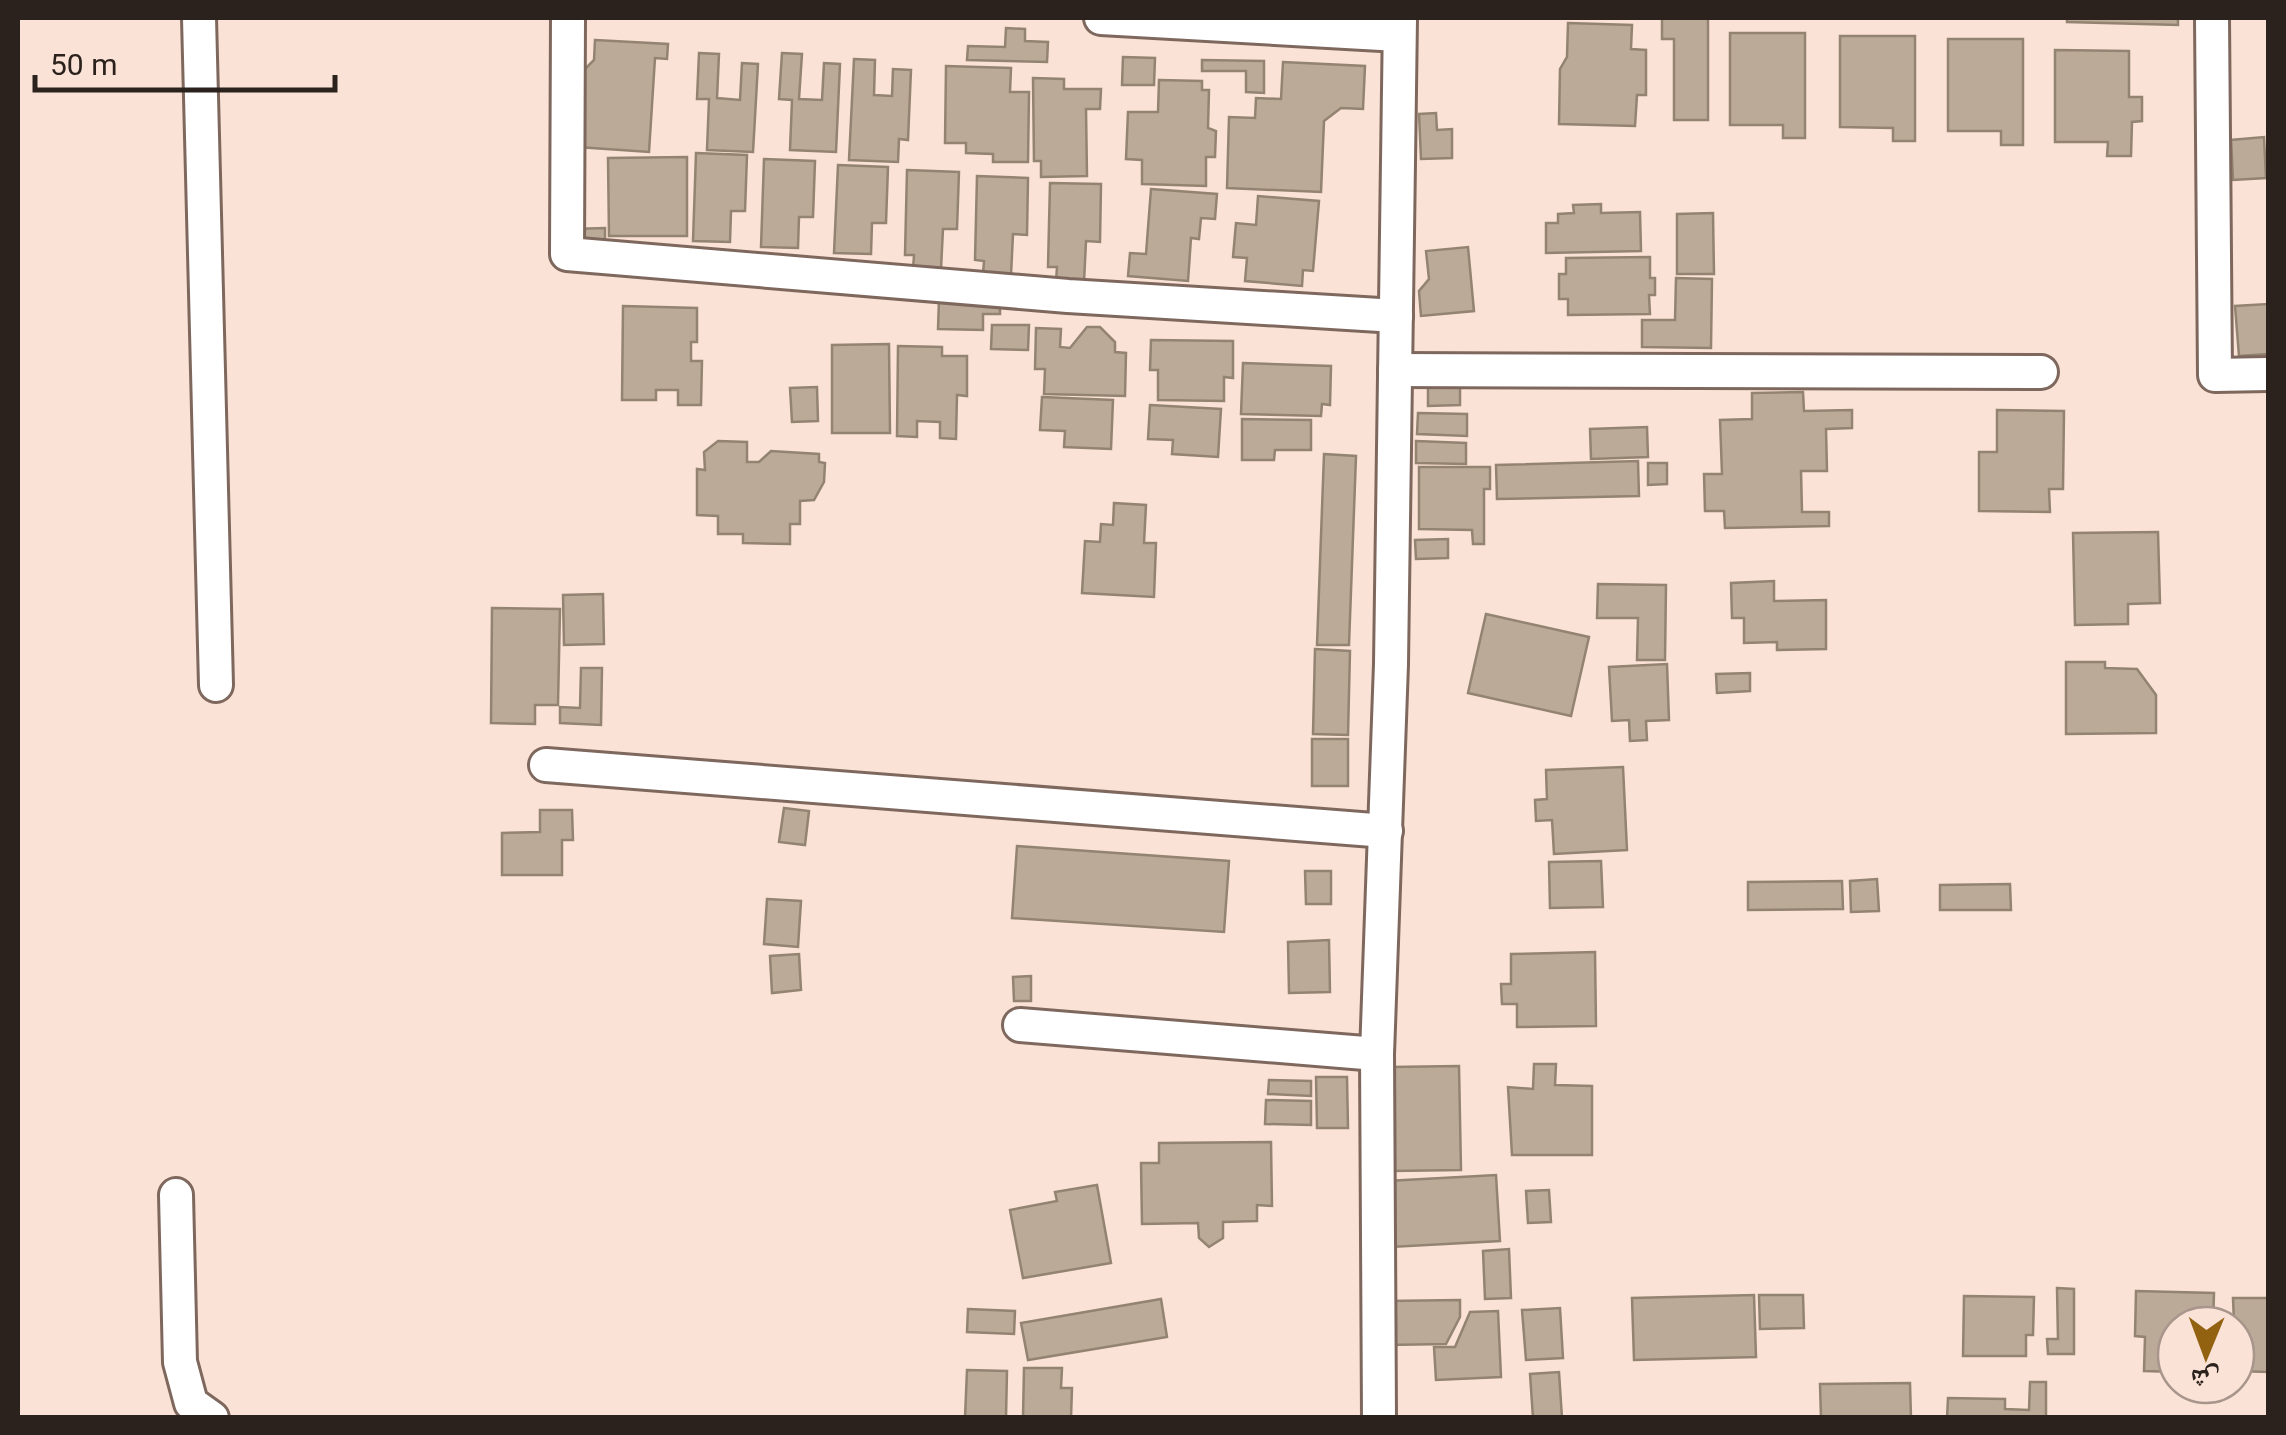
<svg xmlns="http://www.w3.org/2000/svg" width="2286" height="1435" viewBox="0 0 2286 1435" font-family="Roboto,'Noto Naskh Arabic',sans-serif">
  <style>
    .building { fill: #bbaa98; stroke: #938371; stroke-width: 2.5 }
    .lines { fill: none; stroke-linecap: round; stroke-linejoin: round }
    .minor-casing { stroke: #7e685e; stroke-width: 38 }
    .minor { stroke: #fff; stroke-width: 32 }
  </style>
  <rect width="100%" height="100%" fill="#fbe2d6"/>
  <g class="building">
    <polygon points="1662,18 1708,18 1708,120 1674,120 1674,39 1662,39"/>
    <polygon points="2067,18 2178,18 2178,25 2067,22"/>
    <polygon points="1568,23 1632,25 1631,49 1646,50 1646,95 1637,95 1635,126 1559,124 1560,69 1567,57"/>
    <polygon points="1006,28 1025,29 1025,41 1048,42 1047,62 967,60 968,46 1005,47"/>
    <polygon points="1730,33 1805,33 1805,138 1783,138 1783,125 1730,125"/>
    <polygon points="1840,36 1915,36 1915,141 1893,141 1893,128 1840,127"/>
    <polygon points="1948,39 2023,39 2023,145 2001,145 2001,131 1948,131"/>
    <polygon points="595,40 668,44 667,59 655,58 649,152 578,147 583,71 594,60"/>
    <polygon points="2055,50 2129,51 2129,97 2142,97 2142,121 2132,122 2131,156 2107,156 2108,142 2055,142"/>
    <polygon points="699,53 719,54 717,98 740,100 742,63 758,64 753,152 707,150 709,99 697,99"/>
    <polygon points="782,53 802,54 799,99 822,100 824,63 840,64 836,152 790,150 792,100 779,99"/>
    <polygon points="1123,57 1155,58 1154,85 1122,85"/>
    <polygon points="854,59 875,60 874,95 892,96 893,69 911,70 908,140 899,139 898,162 849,160"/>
    <polygon points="1202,60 1264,61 1264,93 1246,92 1246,71 1202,71"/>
    <polygon points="1283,62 1365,66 1363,109 1341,108 1324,121 1321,192 1227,188 1229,117 1255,118 1256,98 1281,99"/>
    <polygon points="946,66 1011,68 1010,92 1029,92 1028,162 993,162 993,154 966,153 966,143 945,143"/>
    <polygon points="1033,78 1064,79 1064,89 1101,89 1100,109 1086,109 1087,176 1041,177 1041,161 1034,161"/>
    <polygon points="1159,80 1202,81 1202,90 1209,90 1208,128 1216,131 1215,157 1206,157 1206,186 1142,184 1142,160 1126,159 1128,112 1158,112"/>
    <polygon points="1436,113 1437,130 1452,129 1452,158 1421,159 1419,114"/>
    <polygon points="2264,137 2266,178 2233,180 2231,140"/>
    <polygon points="696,153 747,155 745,211 731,211 730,242 693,241"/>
    <polygon points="687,157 687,236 609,236 608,158"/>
    <polygon points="764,159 815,161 813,217 799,217 798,248 761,247"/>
    <polygon points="838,165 888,167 886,223 872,223 871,254 834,253"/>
    <polygon points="907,170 959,172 957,229 943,229 941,269 913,269 914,255 905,255"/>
    <polygon points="977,176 1028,178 1027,235 1013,234 1011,275 983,274 984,261 975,260"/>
    <polygon points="1050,183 1101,184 1100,242 1086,241 1084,282 1056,281 1057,267 1048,267"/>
    <polygon points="1151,189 1217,194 1215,219 1201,218 1199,239 1191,238 1188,281 1128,276 1130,253 1146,254"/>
    <polygon points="1258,196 1319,201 1313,271 1303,270 1302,286 1245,281 1247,258 1233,257 1236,223 1256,225"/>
    <polygon points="1601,204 1601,213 1640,212 1641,251 1546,253 1546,223 1558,223 1558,214 1574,213 1573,205"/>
    <polygon points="1713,213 1714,274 1677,274 1677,214"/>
    <polygon points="605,228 605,248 573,248 572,229"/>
    <polygon points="1468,247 1474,311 1421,316 1419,291 1429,279 1426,251"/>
    <polygon points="1650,257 1650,278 1655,278 1655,295 1649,295 1650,314 1568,315 1568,299 1559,299 1559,274 1566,274 1566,258"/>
    <polygon points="1676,278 1712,279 1711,348 1642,347 1642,320 1675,320"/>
    <polygon points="939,299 1000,300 1000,314 983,314 983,330 938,329"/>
    <polygon points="2268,304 2268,354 2239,356 2235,306"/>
    <polygon points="623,306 697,308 697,342 691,342 691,361 702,361 701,405 678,405 678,390 656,390 656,400 622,400"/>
    <polygon points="992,325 1029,325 1028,350 991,349"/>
    <polygon points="1087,327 1100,327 1115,342 1115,352 1126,353 1125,396 1044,394 1045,369 1035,369 1036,328 1061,329 1060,347 1070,348"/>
    <polygon points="1151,340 1233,341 1233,378 1224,377 1224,401 1158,400 1158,370 1150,370"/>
    <polygon points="889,344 890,433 832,433 832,345"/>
    <polygon points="898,346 942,347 942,356 967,356 967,396 957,395 956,439 940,438 940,422 917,421 917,437 897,436"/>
    <polygon points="1243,363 1331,366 1330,405 1322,404 1321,416 1241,414"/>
    <polygon points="1428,386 1460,386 1460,405 1428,406"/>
    <polygon points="817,387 818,421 792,422 790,388"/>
    <polygon points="1803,392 1804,411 1852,410 1852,428 1826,429 1827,471 1801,471 1802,512 1829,512 1829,526 1725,528 1724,511 1705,511 1704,474 1722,474 1720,420 1752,419 1752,393"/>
    <polygon points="1042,397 1113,400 1111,449 1064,447 1065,431 1040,430"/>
    <polygon points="1150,405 1221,409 1218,457 1172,454 1173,440 1148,439"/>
    <polygon points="1997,410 2064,411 2063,489 2049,489 2050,512 1979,511 1979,452 1997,452"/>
    <polygon points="1418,413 1467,414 1467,436 1417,434"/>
    <polygon points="1242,419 1311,420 1311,450 1275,450 1274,460 1242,460"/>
    <polygon points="1647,427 1648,457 1591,459 1590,429"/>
    <polygon points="718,441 747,442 747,462 759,462 771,451 819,454 819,462 825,463 824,482 814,500 800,501 800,524 790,524 790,544 743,543 743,534 718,534 718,516 697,515 697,469 705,470 704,452"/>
    <polygon points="1416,441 1466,443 1466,464 1416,463"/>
    <polygon points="1324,454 1356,456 1349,645 1317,645"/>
    <polygon points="1638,461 1639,496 1497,499 1496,465"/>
    <polygon points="1648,463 1667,463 1667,484 1648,485"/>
    <polygon points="1419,467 1490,467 1490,489 1484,489 1484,544 1473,544 1472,530 1419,529"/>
    <polygon points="1114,503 1146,505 1144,543 1156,543 1154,597 1082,593 1085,541 1100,542 1101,524 1113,525"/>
    <polygon points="2158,532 2160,603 2128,604 2128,624 2075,625 2073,533"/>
    <polygon points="1448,539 1448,558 1416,559 1415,540"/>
    <polygon points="1774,581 1774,601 1826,600 1826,649 1777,650 1777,642 1744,643 1744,618 1732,618 1731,583"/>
    <polygon points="1598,584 1666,585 1665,660 1637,660 1638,618 1597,618"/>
    <polygon points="603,594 604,644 564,645 563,595"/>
    <polygon points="492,608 560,609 558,705 535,705 535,724 491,723"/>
    <polygon points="1486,614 1589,637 1571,716 1468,693"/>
    <polygon points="1315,649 1350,651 1348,735 1313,734"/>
    <polygon points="2066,662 2105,662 2105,668 2137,669 2156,695 2156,733 2066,734"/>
    <polygon points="1667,664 1669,720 1646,721 1647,740 1630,741 1629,720 1612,721 1609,667"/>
    <polygon points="581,668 602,668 601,725 560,723 560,707 580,708"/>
    <polygon points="1750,673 1750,691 1717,693 1716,674"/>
    <rect x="1312" y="739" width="36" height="47"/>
    <polygon points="1623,767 1627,850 1554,854 1552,820 1536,821 1535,800 1547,799 1546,770"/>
    <polygon points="784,808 809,811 805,845 779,842"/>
    <polygon points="540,810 572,810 573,840 562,840 562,875 502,875 502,833 540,832"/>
    <polygon points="1017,846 1229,861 1224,932 1012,918"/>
    <polygon points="1601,861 1603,907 1550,908 1549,862"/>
    <polygon points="1305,871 1331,871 1331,904 1306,904"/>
    <polygon points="1877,879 1879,911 1851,912 1850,881"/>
    <polygon points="1842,881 1843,909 1748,910 1748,882"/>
    <polygon points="2010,884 2011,910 1940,910 1940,885"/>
    <polygon points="767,899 801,901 798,947 764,944"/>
    <polygon points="1329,940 1330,992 1289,993 1288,942"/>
    <polygon points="1595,952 1596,1026 1517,1027 1517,1004 1502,1004 1501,984 1511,984 1511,954"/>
    <polygon points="799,954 801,990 772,993 770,956"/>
    <polygon points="1031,976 1031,1001 1014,1001 1013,977"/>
    <polygon points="1534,1064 1556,1064 1555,1085 1592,1086 1592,1155 1512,1155 1508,1087 1533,1089"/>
    <polygon points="1459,1066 1461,1170 1392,1171 1390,1067"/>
    <polygon points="1316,1077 1347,1077 1348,1128 1317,1128"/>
    <polygon points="1269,1080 1311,1081 1311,1096 1268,1094"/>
    <polygon points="1266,1100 1311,1101 1311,1125 1265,1124"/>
    <polygon points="1271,1142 1272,1206 1257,1205 1257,1221 1223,1222 1223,1238 1209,1247 1199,1238 1198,1223 1142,1224 1141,1163 1159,1163 1159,1143"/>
    <polygon points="1496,1175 1500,1241 1391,1247 1387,1181"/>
    <polygon points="1097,1185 1111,1263 1023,1278 1010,1210 1057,1201 1055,1192"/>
    <polygon points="1549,1190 1551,1222 1528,1223 1526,1191"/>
    <polygon points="1509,1249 1511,1298 1485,1299 1483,1251"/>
    <polygon points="2057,1288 2074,1289 2074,1354 2048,1354 2047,1339 2058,1339"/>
    <polygon points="2136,1291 2214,1293 2213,1325 2176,1325 2176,1372 2144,1371 2145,1337 2135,1336"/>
    <polygon points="1754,1295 1756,1357 1634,1360 1632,1298"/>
    <polygon points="1759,1295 1803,1295 1804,1328 1760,1329"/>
    <polygon points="1964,1296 2034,1297 2033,1335 2026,1335 2026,1356 1963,1356"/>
    <polygon points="2233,1298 2268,1298 2268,1372 2236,1371"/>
    <polygon points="1161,1299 1167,1337 1028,1360 1021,1323"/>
    <polygon points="1460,1300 1460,1317 1446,1344 1387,1345 1386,1301"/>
    <polygon points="1560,1308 1563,1358 1526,1360 1522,1310"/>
    <polygon points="968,1309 1015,1311 1014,1334 967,1332"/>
    <polygon points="1498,1311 1501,1377 1436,1380 1434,1347 1455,1347 1470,1312"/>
    <polygon points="1024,1368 1062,1368 1061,1388 1072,1388 1071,1418 1023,1418"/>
    <polygon points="967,1370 1007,1371 1006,1418 965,1418"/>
    <polygon points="1559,1372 1562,1418 1533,1418 1530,1374"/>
    <polygon points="2030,1382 2046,1382 2046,1418 1947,1418 1948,1398 2005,1399 2005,1409 2029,1410"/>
    <polygon points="1910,1383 1911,1418 1821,1418 1820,1384"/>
  </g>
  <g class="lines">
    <defs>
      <g id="minor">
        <polyline points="199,18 216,685"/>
        <polyline points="568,18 567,254 1068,296 1396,316"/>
        <polyline points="1101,18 1399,35"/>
        <polyline points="2212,18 2215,375 2268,374"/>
        <polyline points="1395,370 2041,372"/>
        <polyline points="546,765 1386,831"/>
        <polyline points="1020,1025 1377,1054"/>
        <polyline points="176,1195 180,1362 191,1403 212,1418"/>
        <polyline points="1379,1418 1377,1054 1391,664 1400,18"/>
      </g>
    </defs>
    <use href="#minor" class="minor-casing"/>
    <use href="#minor" class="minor"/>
  </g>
  <rect width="2286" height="1435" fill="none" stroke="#2b221d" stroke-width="40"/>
  <g transform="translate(2206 1355) rotate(181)"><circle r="48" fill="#fbe2d6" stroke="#a8958c" stroke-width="2.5"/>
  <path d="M0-8L18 38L0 25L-18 38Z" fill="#936211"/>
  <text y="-15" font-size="28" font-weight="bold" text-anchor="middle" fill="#2b221d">ش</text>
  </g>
  <path d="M35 75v15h300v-15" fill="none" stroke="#2b221d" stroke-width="5"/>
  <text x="50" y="75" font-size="30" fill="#2b221d" stroke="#fbe2d6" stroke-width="8" paint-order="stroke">50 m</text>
</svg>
